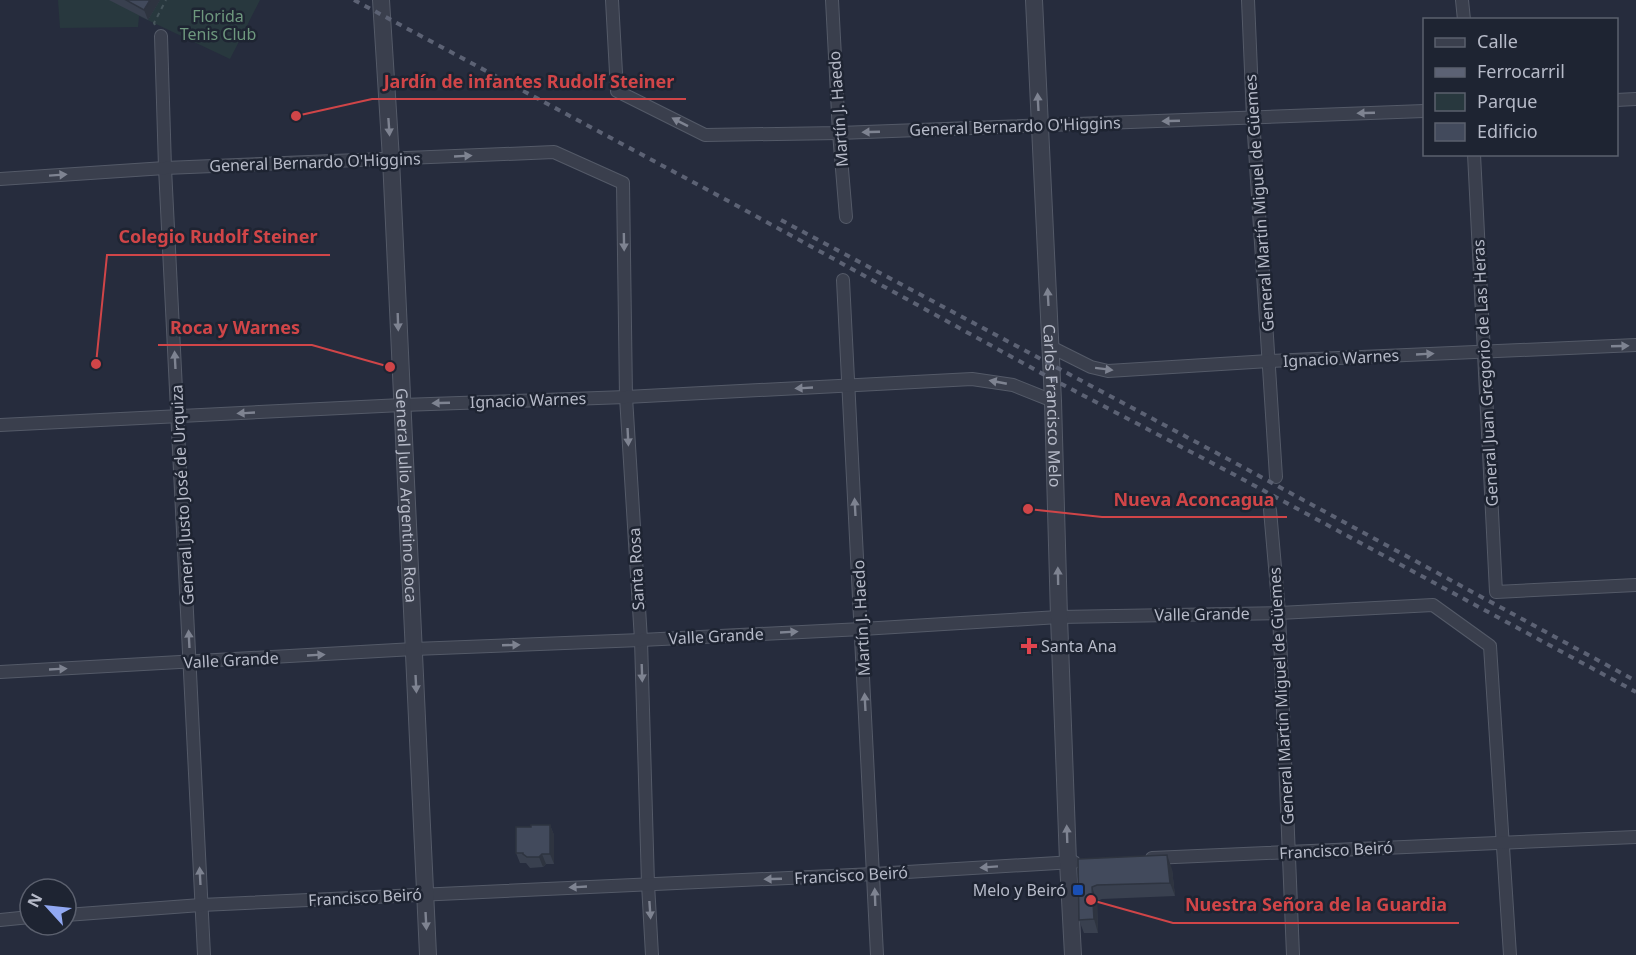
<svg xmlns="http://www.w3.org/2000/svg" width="1636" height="955" viewBox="0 0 1636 955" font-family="'Noto Sans',sans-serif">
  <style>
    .green { fill: #28383e }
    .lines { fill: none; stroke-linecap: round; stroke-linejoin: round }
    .minor-casing { stroke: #545a68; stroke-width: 14 }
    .tertiary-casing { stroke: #545a68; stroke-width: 18 }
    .path { stroke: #46555b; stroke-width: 2; stroke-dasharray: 4.5 4.5; stroke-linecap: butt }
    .minor { stroke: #3a3f4d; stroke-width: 12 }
    .tertiary { stroke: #3a3f4d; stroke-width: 16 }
    .rail { stroke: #5c6274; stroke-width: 4; stroke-dasharray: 6 6; stroke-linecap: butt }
    .wall { fill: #39404f }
    .shaded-wall { fill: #2e3440 }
    .building { fill: #424a5c; stroke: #2e3440; stroke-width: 1.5 }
    .oneway { fill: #7e8391 }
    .health-dot { fill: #e0444e; stroke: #1e2432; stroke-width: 2 }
    .transit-dot { fill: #1a4fb4; stroke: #1e2432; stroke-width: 2 }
    .labels { text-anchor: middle; stroke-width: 5; stroke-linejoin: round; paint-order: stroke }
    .park-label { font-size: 16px; fill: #6e987e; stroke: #1e2432 }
    .street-label { font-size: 16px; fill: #b6bac8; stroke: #1e2432 }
    .poi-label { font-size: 16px; fill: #b6bac8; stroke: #1e2432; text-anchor: start }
    .leader { fill: none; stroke: #d04548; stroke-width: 2 }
    .callout-dot { fill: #d04548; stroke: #1e2432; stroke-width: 2 }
    .callout-label { font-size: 18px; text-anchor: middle; font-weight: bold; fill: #d04548; stroke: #1e2432; stroke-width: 5; stroke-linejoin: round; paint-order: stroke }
  </style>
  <rect width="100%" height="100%" fill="#262c3d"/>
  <polygon class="green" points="58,0 260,0 230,59 139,16 138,27 60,28"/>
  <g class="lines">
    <defs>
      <g id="minor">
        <polyline points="612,0 617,91 705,135 839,133 1424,111"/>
        <polyline points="832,0 839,133 846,217"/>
        <polyline points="1248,0 1253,118 1276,477"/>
        <polyline points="1462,0 1464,20"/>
        <polyline points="161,36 165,168 204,955"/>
        <polyline points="1616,100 1636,99"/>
        <polyline points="1474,154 1496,592 1636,585"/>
        <polyline points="0,179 165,168 554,152 623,183 626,397 641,640 648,884 652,955"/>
        <polyline points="843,280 877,955"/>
        <polyline points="1051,347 1091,367 1108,371 1269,361 1636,345"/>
        <polyline points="0,425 402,405 626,397 972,379 1013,385 1053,401"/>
        <polyline points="1270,510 1279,613 1293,955"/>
        <polyline points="0,672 414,649 641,640 862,629 1059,617 1279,613 1433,605 1490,646 1510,955"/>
        <polyline points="1152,858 1636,837"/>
        <polyline points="66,915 201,905 874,874 1074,862"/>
        <polyline points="0,920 30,917"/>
      </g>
      <g id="tertiary">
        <path id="s1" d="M381 0 391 159 428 955"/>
        <path id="s2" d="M1034 0 1053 401 1059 617 1068 862 1073 955"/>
      </g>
    </defs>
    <use href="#minor" class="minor-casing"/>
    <use href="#tertiary" class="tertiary-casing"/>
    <polyline class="path" points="155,25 154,23 166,0"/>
    <use href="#minor" class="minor"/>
    <use href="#tertiary" class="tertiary"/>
    <g class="rail">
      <polyline points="354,0 732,203 1052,379 1233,474 1636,692"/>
      <polyline points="781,220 1239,465 1636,681"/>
    </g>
  </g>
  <g class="wall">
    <polygon points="109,0 160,0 148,20"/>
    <polygon points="550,825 554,835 554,864 546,864 543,867 530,868 526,863 520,863 516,853 531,827"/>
    <polygon points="1078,859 1172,869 1175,896 1102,899 1097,901 1098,933 1084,933 1079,920"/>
  </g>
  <g class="shaded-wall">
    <polygon points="150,0 160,0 148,20 144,10"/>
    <polygon points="550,825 554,835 554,864 550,854"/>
    <polygon points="542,854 546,864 543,867 539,857"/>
    <polygon points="1167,855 1172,869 1175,896 1170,883"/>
    <polygon points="1092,887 1097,901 1098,933 1094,919"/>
  </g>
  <g class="building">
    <polygon points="126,0 150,0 144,10"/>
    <polygon points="531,825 550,825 550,854 542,854 539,857 527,857 523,854 523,853 516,853 516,827 531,827"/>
    <polygon points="1167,855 1170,883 1097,885 1092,887 1094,919 1079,920 1078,859"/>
  </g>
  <defs><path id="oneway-solid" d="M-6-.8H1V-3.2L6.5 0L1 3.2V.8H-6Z" transform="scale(1.5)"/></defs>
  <g class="oneway">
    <use href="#oneway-solid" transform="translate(1038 102) rotate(-93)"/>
    <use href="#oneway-solid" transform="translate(1366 113) rotate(178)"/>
    <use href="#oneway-solid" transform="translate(1171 121) rotate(178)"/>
    <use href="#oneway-solid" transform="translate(680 122) rotate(-153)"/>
    <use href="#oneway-solid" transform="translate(389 127) rotate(86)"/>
    <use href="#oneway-solid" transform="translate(871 132) rotate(178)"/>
    <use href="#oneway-solid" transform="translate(463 156) rotate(-3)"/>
    <use href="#oneway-solid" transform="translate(58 175) rotate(-4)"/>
    <use href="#oneway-solid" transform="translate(624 242) rotate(89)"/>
    <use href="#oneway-solid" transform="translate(1048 297) rotate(-93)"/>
    <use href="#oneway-solid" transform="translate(398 322) rotate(88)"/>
    <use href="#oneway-solid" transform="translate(1620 346) rotate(-2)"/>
    <use href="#oneway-solid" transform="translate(1425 354) rotate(-3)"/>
    <use href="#oneway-solid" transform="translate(175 360) rotate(-93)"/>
    <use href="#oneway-solid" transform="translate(1104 369) rotate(7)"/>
    <use href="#oneway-solid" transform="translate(998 382) rotate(-169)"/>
    <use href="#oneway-solid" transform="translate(804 388) rotate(177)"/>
    <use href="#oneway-solid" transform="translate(441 403) rotate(178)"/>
    <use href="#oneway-solid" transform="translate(246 413) rotate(177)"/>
    <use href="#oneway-solid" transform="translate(628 437) rotate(87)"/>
    <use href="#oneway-solid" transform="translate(855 507) rotate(-93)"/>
    <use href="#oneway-solid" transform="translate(1058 576) rotate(-91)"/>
    <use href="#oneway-solid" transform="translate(789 632) rotate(-3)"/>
    <use href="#oneway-solid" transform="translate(189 639) rotate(-93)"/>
    <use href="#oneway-solid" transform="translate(511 645) rotate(-2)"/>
    <use href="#oneway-solid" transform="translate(316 655) rotate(-3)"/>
    <use href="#oneway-solid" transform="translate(58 669) rotate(-3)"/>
    <use href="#oneway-solid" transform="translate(642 673) rotate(88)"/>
    <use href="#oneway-solid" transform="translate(416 684) rotate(87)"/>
    <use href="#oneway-solid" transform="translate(865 702) rotate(-93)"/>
    <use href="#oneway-solid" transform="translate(1067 834) rotate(-92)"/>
    <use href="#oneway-solid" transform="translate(989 867) rotate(176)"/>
    <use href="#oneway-solid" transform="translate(200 876) rotate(-93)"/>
    <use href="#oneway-solid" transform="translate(773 879) rotate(178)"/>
    <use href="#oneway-solid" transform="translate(578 887) rotate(177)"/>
    <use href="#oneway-solid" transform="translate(875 897) rotate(-92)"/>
    <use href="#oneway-solid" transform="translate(650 910) rotate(86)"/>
    <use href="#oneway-solid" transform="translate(426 921) rotate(87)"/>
  </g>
  <path class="health-dot" d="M1026 637h6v6h6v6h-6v6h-6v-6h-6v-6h6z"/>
  <rect class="transit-dot" x="1072" y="884" width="12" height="12" rx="3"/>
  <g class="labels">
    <g class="park-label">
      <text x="218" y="22">Florida<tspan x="218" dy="18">Tenis Club</tspan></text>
    </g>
    <g class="street-label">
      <text transform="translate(838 109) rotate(-94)" y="6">Martín J. Haedo</text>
      <text transform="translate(1015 126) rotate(-2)" y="6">General Bernardo O'Higgins</text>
      <text transform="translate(315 162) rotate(-2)" y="6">General Bernardo O'Higgins</text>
      <text transform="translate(1259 203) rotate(-94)" y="6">General Martín Miguel de Güemes</text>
      <text transform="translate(1341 358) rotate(-3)" y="6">Ignacio Warnes</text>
      <text transform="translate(1485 373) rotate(-93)" y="6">General Juan Gregorio de Las Heras</text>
      <text transform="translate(528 400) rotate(-2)" y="6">Ignacio Warnes</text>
      <text dy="6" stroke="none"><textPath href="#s2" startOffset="406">Carlos Francisco Melo</textPath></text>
      <text transform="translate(182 495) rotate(-93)" y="6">General Justo José de Urquiza</text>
      <text dy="6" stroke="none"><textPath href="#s1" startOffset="496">General Julio Argentino Roca</textPath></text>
      <text transform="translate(636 569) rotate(-93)" y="6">Santa Rosa</text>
      <text transform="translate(1202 614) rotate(-1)" y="6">Valle Grande</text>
      <text transform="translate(861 618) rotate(-93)" y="6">Martín J. Haedo</text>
      <text transform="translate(716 636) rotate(-3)" y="6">Valle Grande</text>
      <text transform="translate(231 660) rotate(-3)" y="6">Valle Grande</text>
      <text transform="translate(1281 696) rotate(-93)" y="6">General Martín Miguel de Güemes</text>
      <text transform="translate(1336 850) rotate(-3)" y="6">Francisco Beiró</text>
      <text transform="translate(851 875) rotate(-3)" y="6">Francisco Beiró</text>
      <text transform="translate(365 897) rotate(-3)" y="6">Francisco Beiró</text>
    </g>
    <g class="poi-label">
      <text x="1041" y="652">Santa Ana</text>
      <text x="1066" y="896" text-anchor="end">Melo y Beiró</text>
    </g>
  </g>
  <path class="leader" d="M296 116L372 99H686M96 364L107 255H330M390 367L312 345H158M1028 509L1102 517H1287M1091 900L1173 923H1459"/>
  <g class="callout-dot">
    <circle cx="296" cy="116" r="6"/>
    <circle cx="96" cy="364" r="6"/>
    <circle cx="390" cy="367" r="6"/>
    <circle cx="1028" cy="509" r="6"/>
    <circle cx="1091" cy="900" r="6"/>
  </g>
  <g class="callout-label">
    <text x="529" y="88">Jardín de infantes Rudolf Steiner</text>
    <text x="218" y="243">Colegio Rudolf Steiner</text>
    <text x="235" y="334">Roca y Warnes</text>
    <text x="1194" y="506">Nueva Aconcagua</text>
    <text x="1316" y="911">Nuestra Señora de la Guardia</text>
  </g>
  <rect x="1423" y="18" width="195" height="138" fill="#1e2432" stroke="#5b606e" stroke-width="1.5"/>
  <rect x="1435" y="38" width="30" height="9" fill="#3a3f4d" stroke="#5b606e" stroke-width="1.5"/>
  <text x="1477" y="48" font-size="18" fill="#b6bac8">Calle</text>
  <rect x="1435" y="68" width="30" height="9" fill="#5c6274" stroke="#5b606e" stroke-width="1.5"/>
  <text x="1477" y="78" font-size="18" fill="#b6bac8">Ferrocarril</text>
  <rect x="1435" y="93" width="30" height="18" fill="#28383e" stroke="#5b606e" stroke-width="1.5"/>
  <text x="1477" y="108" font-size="18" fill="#b6bac8">Parque</text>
  <rect x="1435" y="123" width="30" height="18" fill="#424a5c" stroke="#5b606e" stroke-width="1.5"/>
  <text x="1477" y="138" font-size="18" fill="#b6bac8">Edificio</text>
  <g transform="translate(48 907) rotate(297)"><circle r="28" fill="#1e2432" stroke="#5b606e" stroke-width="1.5"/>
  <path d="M0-4.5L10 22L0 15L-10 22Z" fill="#91a8f2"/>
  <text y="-9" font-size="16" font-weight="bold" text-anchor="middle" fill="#b6bac8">N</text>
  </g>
</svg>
